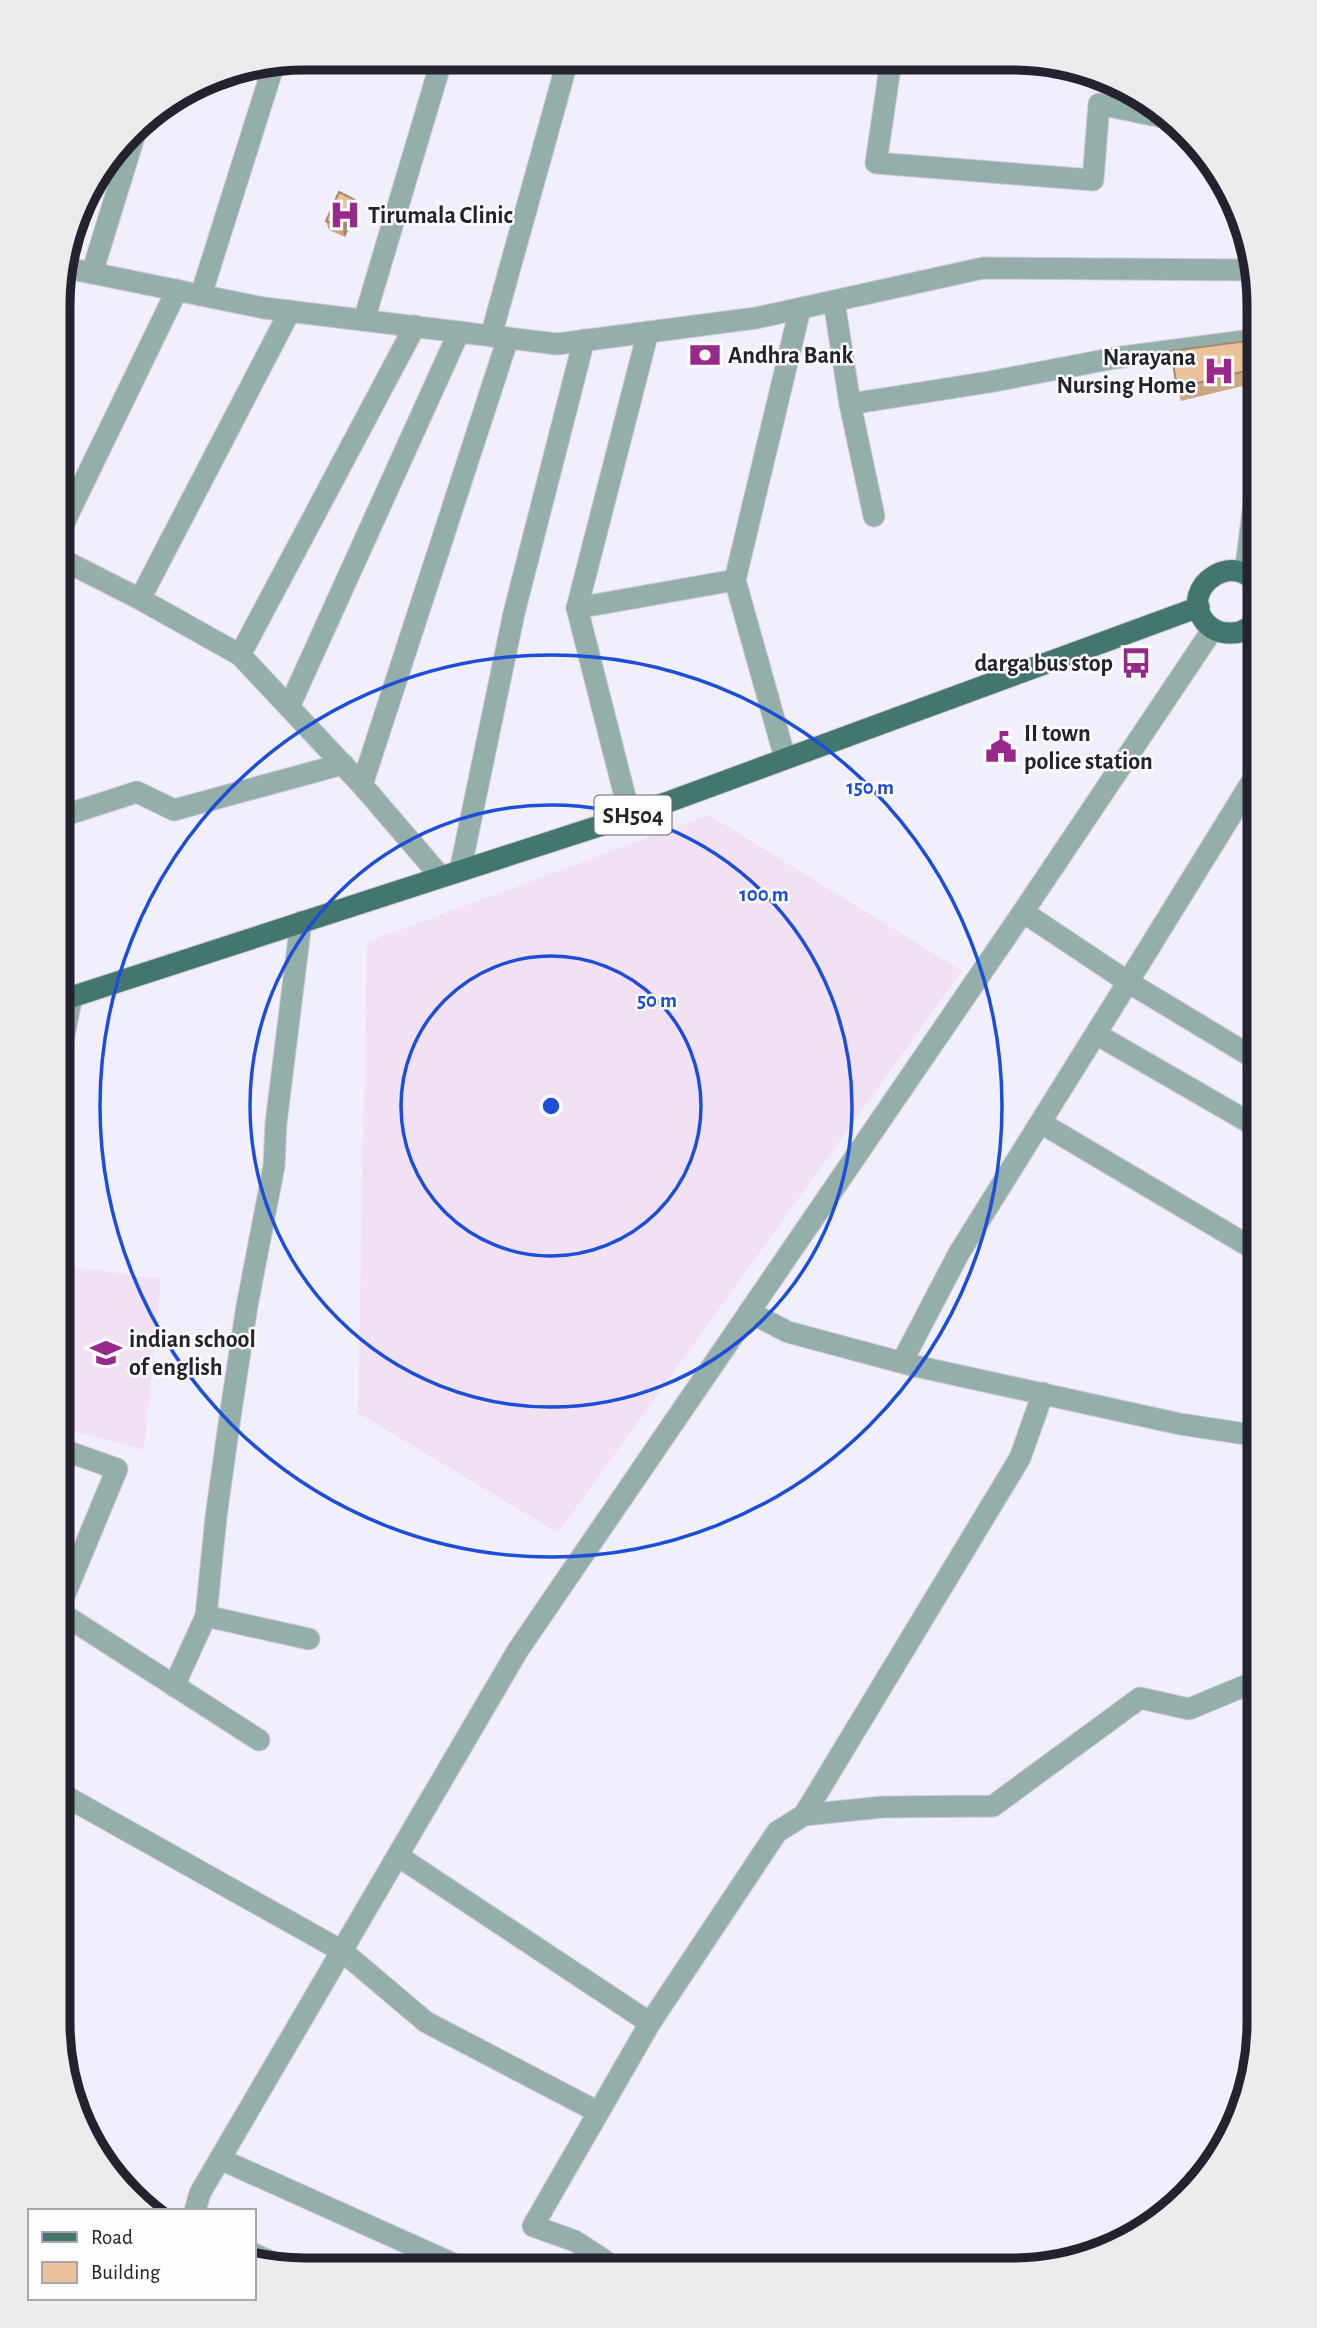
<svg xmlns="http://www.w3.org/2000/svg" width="1317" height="2328" viewBox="0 0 1317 2328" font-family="'Alegreya Sans',sans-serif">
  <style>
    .education { fill: #f2e1f2 }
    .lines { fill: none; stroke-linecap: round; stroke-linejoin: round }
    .minor-casing { stroke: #cdcad7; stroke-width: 23 }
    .major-casing { stroke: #cdcad7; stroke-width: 23 }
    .minor { stroke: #94aea9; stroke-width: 21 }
    .major { stroke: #43776d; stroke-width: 21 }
    .wall { fill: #c9a785 }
    .shaded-wall { fill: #a4886c }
    .building { fill: #eac29b; stroke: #a4886c; stroke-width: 2 }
    .ring { fill: none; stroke: #1d4ed8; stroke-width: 3.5 }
    .labels { text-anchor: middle; stroke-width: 5; stroke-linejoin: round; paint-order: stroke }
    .shield { fill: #fefefe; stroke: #65646c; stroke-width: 2 }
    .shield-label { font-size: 23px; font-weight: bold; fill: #24222e }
    .poi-label { font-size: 24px; font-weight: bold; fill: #24222e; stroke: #fefefe; text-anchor: start }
    .rim { fill: none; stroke: #24222e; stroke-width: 9 }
    .centre { fill: #1d4ed8; stroke: #fefefe; stroke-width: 3.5 }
    .ring-label { font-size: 21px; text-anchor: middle; font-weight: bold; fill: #1d4ed8; stroke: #fefefe; stroke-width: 5; stroke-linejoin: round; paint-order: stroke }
  </style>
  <rect width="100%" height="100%" fill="#f2effc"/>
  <g class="education">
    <polygon points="709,815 962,971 558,1533 358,1413 367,942"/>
    <polygon points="59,1265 161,1279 144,1450 58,1427"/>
  </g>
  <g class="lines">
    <defs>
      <g id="minor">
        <polyline points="891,61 876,163 1093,180 1099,104 1176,120"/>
        <polyline points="62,267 264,308 557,344 756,318 983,268 1253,270"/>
        <polyline points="92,273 138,124"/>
        <polyline points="201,295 274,64"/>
        <polyline points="834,301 850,404 989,382 1115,358 1259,339"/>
        <polyline points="364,320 442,59"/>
        <polyline points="491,336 568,59"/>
        <polyline points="850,404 874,516"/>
        <polyline points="60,531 177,290"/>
        <polyline points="59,558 140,599 290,311"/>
        <polyline points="1245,574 1259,463"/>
        <polyline points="735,580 785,758"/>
        <polyline points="140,599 240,655 415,326"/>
        <polyline points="577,608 648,332"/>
        <polyline points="240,655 362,785 441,877"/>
        <polyline points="289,707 459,332"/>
        <polyline points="362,785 508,338"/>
        <polyline points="630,816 577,608 735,580 800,309"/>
        <polyline points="59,817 137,792 174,810 343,764"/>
        <polyline points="460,871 514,613 584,340"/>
        <polyline points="1096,1034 1259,1128"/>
        <polyline points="59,1059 72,996"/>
        <polyline points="1259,1061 1128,982 1259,770"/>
        <polyline points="1041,1123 1259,1252"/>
        <polyline points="749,1312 788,1332 911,1365 1180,1424 1259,1436"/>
        <polyline points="902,1362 959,1253 1128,982 1023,912"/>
        <polyline points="1043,1393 1020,1458 804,1815 883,1807 993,1806 1140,1698 1189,1709 1259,1680"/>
        <polyline points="58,1611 259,1740"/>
        <polyline points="58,1611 117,1469 58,1448"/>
        <polyline points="206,1616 216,1517 230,1417 247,1306 274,1166 276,1123 301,922"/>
        <polyline points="174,1686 206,1616 309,1639"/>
        <polyline points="58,1792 342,1951 426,2022 598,2112"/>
        <polyline points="398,1856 650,2023"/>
        <polyline points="220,2159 465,2269"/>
        <polyline points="195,2211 200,2193 518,1650 1023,912 1213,629"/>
        <polyline points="254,2254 285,2268"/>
        <polyline points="600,2269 604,2260 575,2241 533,2226 650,2023 777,1832 804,1815"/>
      </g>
      <g id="major">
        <path d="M1259 615C1253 626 1243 634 1229 633 1220 633 1211 629 1205 622 1176 586 1240 546 1259 590"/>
        <polyline points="59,1001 630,816 1199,607"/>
      </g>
    </defs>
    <use href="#minor" class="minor-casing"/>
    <use href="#major" class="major-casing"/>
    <use href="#minor" class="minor"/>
    <use href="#major" class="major"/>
  </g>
  <g class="wall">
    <polygon points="355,200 358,208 345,237 329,230 326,221"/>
    <polygon points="1254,340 1259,353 1259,382 1181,401 1177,388"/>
  </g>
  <g class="shaded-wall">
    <polygon points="355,200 358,208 345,237 342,228"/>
    <polygon points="1254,340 1259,353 1259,372 1258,368"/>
  </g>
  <g class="building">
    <polygon points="339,192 355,200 342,228 326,221"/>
    <polygon points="1254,340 1258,368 1177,388 1171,351"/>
  </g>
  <g class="ring">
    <circle cx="551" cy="1106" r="150"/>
    <circle cx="551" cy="1106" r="301"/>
    <circle cx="551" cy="1106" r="451"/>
  </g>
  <defs>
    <symbol id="hospital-bare" viewBox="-9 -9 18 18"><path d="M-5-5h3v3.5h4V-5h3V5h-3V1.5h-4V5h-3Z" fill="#96298a" stroke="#fefefe" stroke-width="2.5" paint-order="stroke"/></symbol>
    <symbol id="bank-bare" viewBox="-9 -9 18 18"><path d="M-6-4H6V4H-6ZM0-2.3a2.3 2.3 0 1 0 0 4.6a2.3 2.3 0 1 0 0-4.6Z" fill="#96298a" stroke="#fefefe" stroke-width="2.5" paint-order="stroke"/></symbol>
    <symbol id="bus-bare" viewBox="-9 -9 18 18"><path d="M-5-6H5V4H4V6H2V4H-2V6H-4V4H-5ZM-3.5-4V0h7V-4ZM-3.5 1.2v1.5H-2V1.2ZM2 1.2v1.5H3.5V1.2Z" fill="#96298a" stroke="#fefefe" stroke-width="2.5" paint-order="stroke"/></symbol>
    <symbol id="civic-bare" viewBox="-9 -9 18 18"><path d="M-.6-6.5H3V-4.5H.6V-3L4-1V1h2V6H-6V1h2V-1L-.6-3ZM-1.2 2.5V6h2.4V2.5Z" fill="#96298a" stroke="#fefefe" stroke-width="2.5" paint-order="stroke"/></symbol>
    <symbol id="school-bare" viewBox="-9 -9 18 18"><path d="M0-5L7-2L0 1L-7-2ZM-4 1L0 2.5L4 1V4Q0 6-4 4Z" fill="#96298a" stroke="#fefefe" stroke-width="2.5" paint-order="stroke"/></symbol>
  </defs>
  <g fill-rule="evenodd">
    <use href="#hospital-bare" x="323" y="193" width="44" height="44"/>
    <use href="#bank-bare" x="683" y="333" width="44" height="44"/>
    <use href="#hospital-bare" x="1197" y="349" width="44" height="44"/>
    <use href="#bus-bare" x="1114" y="641" width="44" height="44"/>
    <use href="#civic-bare" x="979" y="725" width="44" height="44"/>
    <use href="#school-bare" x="84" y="1331" width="44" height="44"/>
  </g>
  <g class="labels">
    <rect class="shield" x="594.5" y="795.5" width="77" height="39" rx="5"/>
    <g class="shield-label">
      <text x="633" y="823">SH504</text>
    </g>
    <g class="poi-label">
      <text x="368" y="223">Tirumala Clinic</text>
      <text x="728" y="363">Andhra Bank</text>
      <text x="1196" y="365" text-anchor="end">Narayana<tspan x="1196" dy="28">Nursing Home</tspan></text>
      <text x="1113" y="671" text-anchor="end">darga bus stop</text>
      <text x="1024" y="741">II town<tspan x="1024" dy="28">police station</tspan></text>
      <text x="129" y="1347">indian school<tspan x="129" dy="28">of english</tspan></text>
    </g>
  </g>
  <path d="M0 0H1317V2328H0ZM305 70H1012A235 235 0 0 1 1247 305V2023A235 235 0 0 1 1012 2258H305A235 235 0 0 1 70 2023V305A235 235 0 0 1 305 70Z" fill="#edeced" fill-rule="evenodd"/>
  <path class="rim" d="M305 70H1012A235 235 0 0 1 1247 305V2023A235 235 0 0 1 1012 2258H305A235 235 0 0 1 70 2023V305A235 235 0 0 1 305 70Z"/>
  <circle cx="551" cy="1106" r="10" class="centre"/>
  <g class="ring-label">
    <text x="870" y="794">150 m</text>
    <text x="764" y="901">100 m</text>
    <text x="657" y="1007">50 m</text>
  </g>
  <rect x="28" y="2209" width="228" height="91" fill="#fefefe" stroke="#a7a6ab" stroke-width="2"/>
  <rect x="42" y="2232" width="35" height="10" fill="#43776d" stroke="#a7a6ab" stroke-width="2"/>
  <text x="91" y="2244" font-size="21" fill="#24222e">Road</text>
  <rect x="42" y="2262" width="35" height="21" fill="#eac29b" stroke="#a7a6ab" stroke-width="2"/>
  <text x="91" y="2279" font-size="21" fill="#24222e">Building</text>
</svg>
